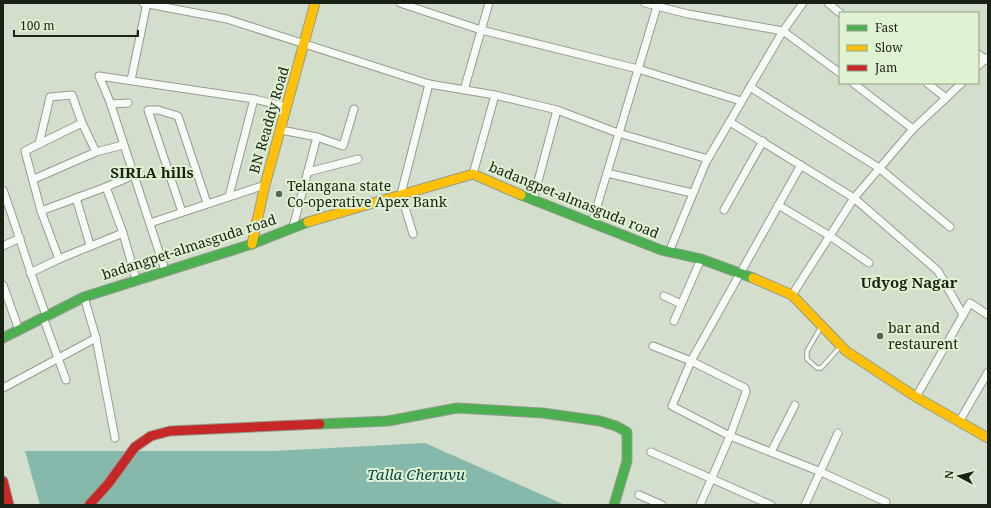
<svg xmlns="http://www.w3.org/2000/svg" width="991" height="508" viewBox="0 0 991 508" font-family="'Noto Serif',serif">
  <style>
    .water { fill: #87b8ac }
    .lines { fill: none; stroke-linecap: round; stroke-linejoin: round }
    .lane-casing { stroke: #949d8f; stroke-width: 5.5 }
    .street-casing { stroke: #949d8f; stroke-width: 9 }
    .fast-casing { stroke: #949d8f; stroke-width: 11 }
    .slow-casing { stroke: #949d8f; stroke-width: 11 }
    .jam-casing { stroke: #949d8f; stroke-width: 11 }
    .lane { stroke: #f8faf7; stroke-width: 3.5 }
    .street { stroke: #f8faf7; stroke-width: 7 }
    .fast { stroke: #4caf50; stroke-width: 9 }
    .slow { stroke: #ffc107; stroke-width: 9 }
    .jam { stroke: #c62828; stroke-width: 9 }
    .poi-dot { fill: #5b6355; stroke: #dff3d2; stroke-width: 1.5 }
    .labels { text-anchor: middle; stroke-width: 4; stroke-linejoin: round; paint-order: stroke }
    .street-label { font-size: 14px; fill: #1a2115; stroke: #dff3d2 }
    .poi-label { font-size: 14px; fill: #1a2115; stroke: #dff3d2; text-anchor: start }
    .neighbourhood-label { font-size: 15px; font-weight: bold; fill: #1a2115; stroke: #dff3d2 }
    .water-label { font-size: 15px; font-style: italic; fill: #0c4741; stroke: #dff3d2 }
  </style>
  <rect width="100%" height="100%" fill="#d3decc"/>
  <polygon class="water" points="425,443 565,505 40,505 25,451 274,451"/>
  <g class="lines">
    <defs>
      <polyline id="lane" points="821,327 807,351 807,359 817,368 821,368 840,347"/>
      <g id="street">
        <polyline points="143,3 227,19 429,84 495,95 557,110 618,133 708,159"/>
        <polyline points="400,3 481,30 638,69 741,101"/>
        <polyline points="645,3 688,14 783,31 840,73"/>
        <polyline points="828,3 840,13"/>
        <polyline points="978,54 986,60"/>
        <polyline points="978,66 988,57"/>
        <polyline points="131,80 147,3"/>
        <polyline points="853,83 913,129"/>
        <polyline points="927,83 946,98"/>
        <polyline points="750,87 879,168 950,227"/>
        <polyline points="464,90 489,3"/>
        <polyline points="111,104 128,103"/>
        <polyline points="730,122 854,198 938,271 963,315"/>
        <polyline points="281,130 317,137 293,227"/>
        <polyline points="317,137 343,146 354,109"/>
        <polyline points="39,144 82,123 96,152"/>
        <polyline points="308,172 358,159"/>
        <polyline points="607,173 692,193"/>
        <polyline points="473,174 495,95"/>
        <polyline points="34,179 96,152 123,145"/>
        <polyline points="106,187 134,175"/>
        <path d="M3 190C18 231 30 274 46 315"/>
        <polyline points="229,196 254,99"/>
        <polyline points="76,198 90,245"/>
        <polyline points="533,200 557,110"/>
        <polyline points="778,205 830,236 869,263"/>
        <polyline points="724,210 763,141"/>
        <polyline points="41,211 106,187 123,233 136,279"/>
        <polyline points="182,212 148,110 158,110 178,116 207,203"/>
        <polyline points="150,223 265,185"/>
        <polyline points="592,223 658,3"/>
        <polyline points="413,234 401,194 429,84"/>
        <polyline points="3,246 20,238"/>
        <polyline points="669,252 706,162 783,31 803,3"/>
        <polyline points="59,259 41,211 25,151 39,144 50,97 72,95 82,123"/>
        <polyline points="165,270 110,102 99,76 254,99 287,107"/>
        <polyline points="30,273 59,259 123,233"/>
        <polyline points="3,285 19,330"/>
        <polyline points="792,295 854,198 913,129 962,83"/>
        <polyline points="664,296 681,304"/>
        <polyline points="84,297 96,338 115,438"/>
        <polyline points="43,317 66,380"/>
        <polyline points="674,321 701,259"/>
        <polyline points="653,346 691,361 745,388 746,392 730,436 821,472 886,502"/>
        <polyline points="3,388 96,338"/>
        <polyline points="916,397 970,303 988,315"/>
        <polyline points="959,422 988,372"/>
        <polyline points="651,452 771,505"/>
        <polyline points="771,452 795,405"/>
        <polyline points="639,495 662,505"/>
        <polyline points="700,505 730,436 672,406 691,361 801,165"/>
        <polyline points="805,505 838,433"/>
      </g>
      <g id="fast">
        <polyline points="521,195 661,250 701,259 753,278"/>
        <polyline points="3,338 84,297 252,244 308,222"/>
        <polyline points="320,424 388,421 457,408 543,413 600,421 616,426 627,432 627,461 614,505"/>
      </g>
      <g id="slow">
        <polyline points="308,222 473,174 521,195"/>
        <polyline points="252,244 265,185 315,3"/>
        <polyline points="753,278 792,295 846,351 916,397 988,438"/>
      </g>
      <g id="jam">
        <polyline points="3,481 9,505"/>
        <polyline points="89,505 108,484 135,447 151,436 170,431 320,424"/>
      </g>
    </defs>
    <use href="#lane" class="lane-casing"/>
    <use href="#street" class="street-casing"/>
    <use href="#fast" class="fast-casing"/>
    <use href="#slow" class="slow-casing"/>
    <use href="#jam" class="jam-casing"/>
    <use href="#lane" class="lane"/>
    <use href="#street" class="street"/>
    <use href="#fast" class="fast"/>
    <use href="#slow" class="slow"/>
    <use href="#jam" class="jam"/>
  </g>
  <g class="poi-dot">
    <circle cx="279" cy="194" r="4"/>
    <circle cx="880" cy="336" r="4"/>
  </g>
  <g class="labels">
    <g class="street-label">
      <text transform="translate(269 120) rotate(-74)" y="5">BN Readdy Road</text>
      <text transform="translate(574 200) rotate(22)" y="5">badangpet-almasguda road</text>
      <text transform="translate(189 247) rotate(-18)" y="5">badangpet-almasguda road</text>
    </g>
    <g class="poi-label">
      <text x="287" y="191">Telangana state<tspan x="287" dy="16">Co-operative Apex Bank</tspan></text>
      <text x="888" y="333">bar and<tspan x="888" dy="16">restaurent</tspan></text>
    </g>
    <g class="neighbourhood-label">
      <text x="152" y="178">SIRLA hills</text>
      <text x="909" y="288">Udyog Nagar</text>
    </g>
    <g class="water-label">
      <text x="416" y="480">Talla Cheruvu</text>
    </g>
  </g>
  <rect width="991" height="508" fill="none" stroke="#1a2115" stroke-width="8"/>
  <rect x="839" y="12" width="140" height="72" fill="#dff3d2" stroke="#909f86"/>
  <rect x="847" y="25" width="20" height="6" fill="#4caf50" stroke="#909f86"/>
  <text x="875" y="32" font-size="12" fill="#1a2115">Fast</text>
  <rect x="847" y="45" width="20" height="6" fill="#ffc107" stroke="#909f86"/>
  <text x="875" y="52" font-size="12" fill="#1a2115">Slow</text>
  <rect x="847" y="65" width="20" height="6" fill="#c62828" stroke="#909f86"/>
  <text x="875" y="72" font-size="12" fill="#1a2115">Jam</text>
  <g transform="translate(959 476) rotate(277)" stroke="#dff3d2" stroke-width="3" paint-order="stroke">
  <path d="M0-3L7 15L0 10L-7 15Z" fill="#1a2115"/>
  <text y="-6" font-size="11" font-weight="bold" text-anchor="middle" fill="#1a2115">N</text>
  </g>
  <path d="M14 30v6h124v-6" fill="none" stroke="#1a2115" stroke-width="2"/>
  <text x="20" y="30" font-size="12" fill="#1a2115" stroke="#dff3d2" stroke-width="3" paint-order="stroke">100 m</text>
</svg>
